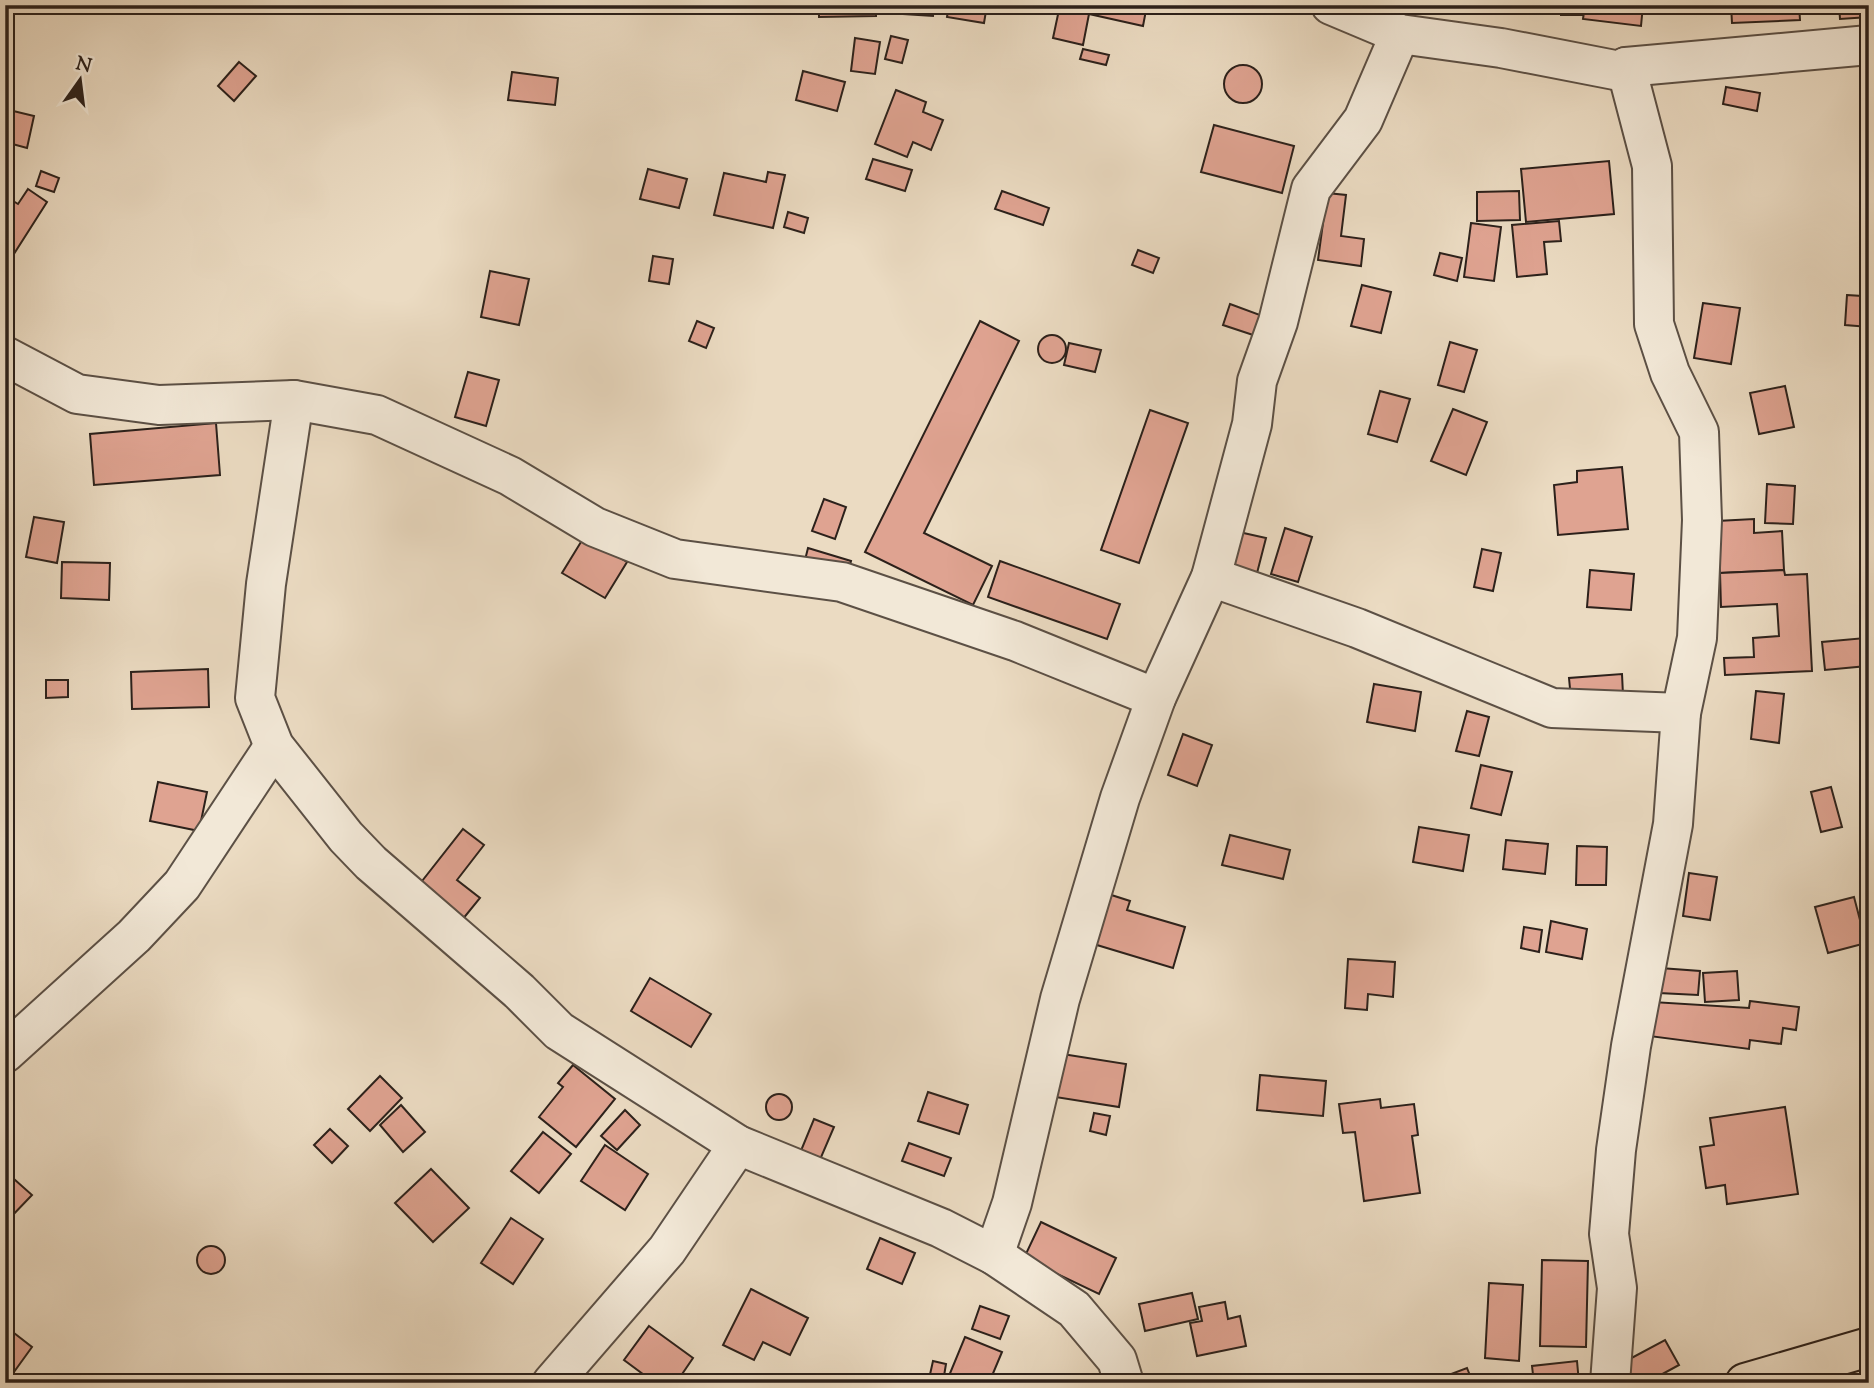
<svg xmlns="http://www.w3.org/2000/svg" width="1874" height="1388" viewBox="0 0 1874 1388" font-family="'Sorts Mill Goudy',serif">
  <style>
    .building { fill: #dfa391; stroke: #2c211b; stroke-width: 2 }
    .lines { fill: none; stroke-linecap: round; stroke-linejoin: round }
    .minor-casing { stroke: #5c5045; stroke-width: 42 }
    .major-casing { stroke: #2c211b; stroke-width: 42 }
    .minor { stroke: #f2e8d7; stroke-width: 38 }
    .major { stroke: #ebdbc2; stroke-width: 38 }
  </style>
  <rect width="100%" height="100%" fill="#ebdbc2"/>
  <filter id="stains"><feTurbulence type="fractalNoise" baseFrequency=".00286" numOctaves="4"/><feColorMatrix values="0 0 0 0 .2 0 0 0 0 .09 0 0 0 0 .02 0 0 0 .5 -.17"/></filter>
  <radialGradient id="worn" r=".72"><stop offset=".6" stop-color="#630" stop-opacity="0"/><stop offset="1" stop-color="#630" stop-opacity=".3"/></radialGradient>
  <g class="building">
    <polygon points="819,5 876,5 876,16 819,17"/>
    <polygon points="888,5 934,5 933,16 888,13"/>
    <polygon points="949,5 987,5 984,23 947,17"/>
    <polygon points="1060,5 1147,5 1143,26 1089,14 1083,45 1053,38"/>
    <polygon points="1506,5 1532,5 1531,13 1505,9"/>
    <rect x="1561" y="5" width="23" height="10"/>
    <polygon points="1585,5 1643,5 1641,26 1583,19"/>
    <polygon points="1731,5 1799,5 1800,20 1732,23"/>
    <polygon points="1839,5 1869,5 1869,17 1840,19"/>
    <polygon points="891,36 908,40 902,63 885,59"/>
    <polygon points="855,38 880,42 875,74 851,71"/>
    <polygon points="1083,49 1109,55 1106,65 1080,59"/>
    <polygon points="239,62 256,76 234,101 218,86"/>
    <circle cx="1243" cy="84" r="19"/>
    <polygon points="803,71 845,82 837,111 796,100"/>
    <polygon points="512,72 558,78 555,105 508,100"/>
    <polygon points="1726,87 1760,93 1757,111 1723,104"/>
    <polygon points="896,90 926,102 923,112 943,120 931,150 913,142 907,157 875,144"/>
    <polygon points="5,109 34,116 27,148 5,142"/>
    <polygon points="1214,125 1294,146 1282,193 1201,172"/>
    <polygon points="873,159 912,170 905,191 866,179"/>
    <polygon points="1609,161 1614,214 1526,222 1521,169"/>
    <polygon points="648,169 687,179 679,208 640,199"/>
    <polygon points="41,171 59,178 54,192 36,186"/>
    <polygon points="768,172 785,175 773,228 714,215 724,173 766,182"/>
    <polygon points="28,189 47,202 5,268 5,196 18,204"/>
    <polygon points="1002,191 1049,208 1043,225 995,209"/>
    <polygon points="1519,191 1520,220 1477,221 1477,192"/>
    <polygon points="1327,193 1346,195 1341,236 1364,239 1361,266 1318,260"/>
    <polygon points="788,212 808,218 804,233 784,227"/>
    <polygon points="1559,221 1561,241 1544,242 1547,274 1517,277 1512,225"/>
    <polygon points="1471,223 1501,227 1494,281 1464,277"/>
    <polygon points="1138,250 1159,258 1153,273 1132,265"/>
    <polygon points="1440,253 1462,258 1457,281 1434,275"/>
    <polygon points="653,256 673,259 669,284 649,281"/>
    <polygon points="490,271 529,279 519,325 481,317"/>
    <polygon points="1362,285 1391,292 1381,333 1351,326"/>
    <polygon points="1847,295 1862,296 1861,306 1869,306 1869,327 1845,325"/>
    <polygon points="1703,303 1740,308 1731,364 1694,358"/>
    <polygon points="1230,304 1260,315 1253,335 1223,325"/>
    <polygon points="697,321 714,328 706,348 689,341"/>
    <polygon points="980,321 1019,341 924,533 992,566 973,605 865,552"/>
    <circle cx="1052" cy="349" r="14"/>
    <polygon points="1450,342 1477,350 1464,392 1438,385"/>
    <polygon points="1069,343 1101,350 1095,372 1064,365"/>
    <polygon points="468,372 499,380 486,426 455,417"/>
    <polygon points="1785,386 1794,427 1759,434 1750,393"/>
    <polygon points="1380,391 1410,399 1397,442 1368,434"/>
    <polygon points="1453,409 1487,422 1466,475 1431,461"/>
    <polygon points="1150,410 1188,423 1139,563 1101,550"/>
    <polygon points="216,423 220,475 94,485 90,434"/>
    <polygon points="1622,467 1628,529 1558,535 1554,485 1577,482 1577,471"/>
    <polygon points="1767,484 1795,486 1793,524 1765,523"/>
    <polygon points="824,499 846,507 835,539 812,531"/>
    <polygon points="34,517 64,522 57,563 26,557"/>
    <polygon points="1754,519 1754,533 1782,531 1784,570 1720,573 1717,521"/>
    <polygon points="1285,528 1312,537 1298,582 1271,574"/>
    <polygon points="1239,532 1266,538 1256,577 1230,570"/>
    <polygon points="584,537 627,562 605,598 562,573"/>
    <polygon points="808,548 851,561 847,576 804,564"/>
    <polygon points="1482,549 1501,553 1493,591 1474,587"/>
    <polygon points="1000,561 1120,604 1107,639 988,597"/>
    <polygon points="62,562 110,563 109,600 61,598"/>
    <polygon points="1590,570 1634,574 1631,610 1587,607"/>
    <polygon points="1784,570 1785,575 1807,574 1812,671 1725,675 1724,658 1754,657 1753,638 1779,636 1777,604 1721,607 1720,573"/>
    <polygon points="1865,638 1867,666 1825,670 1822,642"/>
    <polygon points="208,669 209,707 132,709 131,672"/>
    <polygon points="1622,674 1623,695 1571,699 1569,678"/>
    <polygon points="46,680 68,680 68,697 46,698"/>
    <polygon points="1374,684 1421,692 1415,731 1367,722"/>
    <polygon points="1756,691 1784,694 1779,743 1751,739"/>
    <polygon points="1467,711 1489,717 1479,756 1456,751"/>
    <polygon points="1183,734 1212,745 1197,786 1168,775"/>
    <polygon points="1481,765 1512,772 1501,815 1471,808"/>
    <polygon points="158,782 207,792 199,831 150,821"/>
    <polygon points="1831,787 1842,827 1821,832 1811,792"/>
    <polygon points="1419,827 1469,835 1463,871 1413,862"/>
    <polygon points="463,829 484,845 457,880 480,898 458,925 415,890"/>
    <polygon points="1230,835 1290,850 1283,879 1222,865"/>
    <polygon points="1506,840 1548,844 1545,874 1503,869"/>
    <polygon points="1577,846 1607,847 1606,885 1576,885"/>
    <polygon points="1689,873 1717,877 1710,920 1683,916"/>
    <polygon points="1102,892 1130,901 1127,910 1185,927 1173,968 1087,942"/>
    <polygon points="1854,897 1866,943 1828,953 1815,907"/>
    <polygon points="1551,921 1587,929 1582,959 1546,952"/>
    <polygon points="1524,927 1542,930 1539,952 1521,948"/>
    <polygon points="1348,959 1395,962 1393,997 1368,994 1367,1010 1345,1008"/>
    <polygon points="1660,968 1700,971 1698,995 1659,993"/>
    <polygon points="1737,971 1739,1000 1705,1002 1703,973"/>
    <polygon points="650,978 711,1014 691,1047 631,1011"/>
    <polygon points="1750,1001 1799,1007 1796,1030 1783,1028 1781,1044 1750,1040 1749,1049 1649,1036 1653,1002 1749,1008"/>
    <polygon points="1056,1053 1126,1064 1119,1107 1049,1096"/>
    <polygon points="573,1065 615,1099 576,1147 539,1117 563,1087 558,1083"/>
    <polygon points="1260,1075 1326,1081 1323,1116 1257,1110"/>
    <polygon points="380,1076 402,1098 370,1131 348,1109"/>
    <polygon points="928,1092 968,1105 959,1134 918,1121"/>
    <circle cx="779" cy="1107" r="13"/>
    <polygon points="1380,1099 1381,1108 1414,1104 1418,1135 1412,1136 1420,1193 1364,1201 1355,1132 1343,1133 1339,1104"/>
    <polygon points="401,1105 425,1132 403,1152 380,1125"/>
    <polygon points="1785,1107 1798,1194 1727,1204 1725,1185 1706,1188 1700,1147 1714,1145 1710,1118"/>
    <polygon points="625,1110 640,1125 617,1150 601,1136"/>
    <polygon points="1094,1113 1110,1116 1106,1135 1090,1131"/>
    <polygon points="814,1119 834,1127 819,1162 800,1153"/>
    <polygon points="330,1129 348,1146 332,1163 314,1145"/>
    <polygon points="543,1132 571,1154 539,1193 511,1171"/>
    <polygon points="909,1143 951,1158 944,1176 902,1161"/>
    <polygon points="605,1145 648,1174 625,1210 581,1181"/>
    <polygon points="431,1169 469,1208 433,1242 395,1203"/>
    <polygon points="5,1171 32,1195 8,1220 5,1217"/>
    <polygon points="511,1218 543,1239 513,1284 481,1263"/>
    <polygon points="1041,1222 1116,1258 1099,1294 1024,1258"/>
    <polygon points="880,1238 915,1253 902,1284 867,1269"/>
    <circle cx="211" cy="1260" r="14"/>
    <polygon points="1542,1260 1588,1261 1586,1347 1540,1346"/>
    <polygon points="1489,1283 1523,1285 1519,1361 1485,1358"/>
    <polygon points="751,1289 808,1318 790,1355 763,1342 754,1360 723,1345"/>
    <polygon points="1192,1293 1198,1319 1145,1331 1139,1304"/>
    <polygon points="1225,1302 1228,1319 1240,1316 1246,1346 1197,1356 1190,1323 1202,1321 1199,1307"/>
    <polygon points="980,1306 1009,1316 1000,1339 972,1329"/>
    <polygon points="5,1326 32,1347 6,1383 5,1383"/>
    <polygon points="649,1326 693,1358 676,1383 655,1383 624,1360"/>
    <polygon points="965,1337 1002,1352 989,1383 946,1383"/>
    <polygon points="1665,1340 1679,1365 1646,1383 1634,1383 1624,1362"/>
    <polygon points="933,1361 946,1364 943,1382 929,1379"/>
    <polygon points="1577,1361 1579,1383 1534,1383 1532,1366"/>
    <polygon points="1467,1368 1473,1383 1436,1383 1435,1380"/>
  </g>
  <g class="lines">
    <defs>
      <g id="minor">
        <polyline points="1331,5 1400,34 1501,48 1625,72 1626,67 1869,45"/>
        <polyline points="5,356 77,394 159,405 294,400 377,415 510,476 595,527 675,559 842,582 1015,641 1156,698"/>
        <polyline points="294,400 266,584 255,698 274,746 346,837 371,863 519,991 559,1031 738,1145 941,1228 994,1255 1074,1309 1117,1360 1124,1383"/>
        <polyline points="1211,577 1357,628 1552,708 1681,713"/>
        <polyline points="5,1053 134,936 182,885 274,746"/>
        <polyline points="994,1255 1012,1203 1060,999 1120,798 1156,698 1211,577 1252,424 1257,381 1278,322 1311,189 1363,120 1400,34"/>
        <polyline points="552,1383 667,1250 738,1145"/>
        <polyline points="1610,1383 1617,1288 1609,1234 1616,1150 1631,1046 1673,824 1681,713 1697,638 1702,520 1699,432 1670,373 1654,324 1652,166 1626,67"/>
      </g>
      <polyline id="major" points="1745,1383 1869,1347"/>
    </defs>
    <use href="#minor" class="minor-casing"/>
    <use href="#major" class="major-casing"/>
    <use href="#minor" class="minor"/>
    <use href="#major" class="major"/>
  </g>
  <rect width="1874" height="1388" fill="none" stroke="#ebdbc2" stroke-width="28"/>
  <rect x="7" y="7" width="1860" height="1374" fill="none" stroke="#2c211b" stroke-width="3.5"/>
  <rect x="14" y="14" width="1846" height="1360" fill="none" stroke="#2c211b" stroke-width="2"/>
  <g transform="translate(80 80) rotate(14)" stroke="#f2e8d7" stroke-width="5" paint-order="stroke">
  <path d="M0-5L12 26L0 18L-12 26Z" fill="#2c211b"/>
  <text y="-10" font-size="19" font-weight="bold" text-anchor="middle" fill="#2c211b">N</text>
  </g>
  <rect width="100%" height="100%" filter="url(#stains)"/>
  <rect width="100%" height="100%" fill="url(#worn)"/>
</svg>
